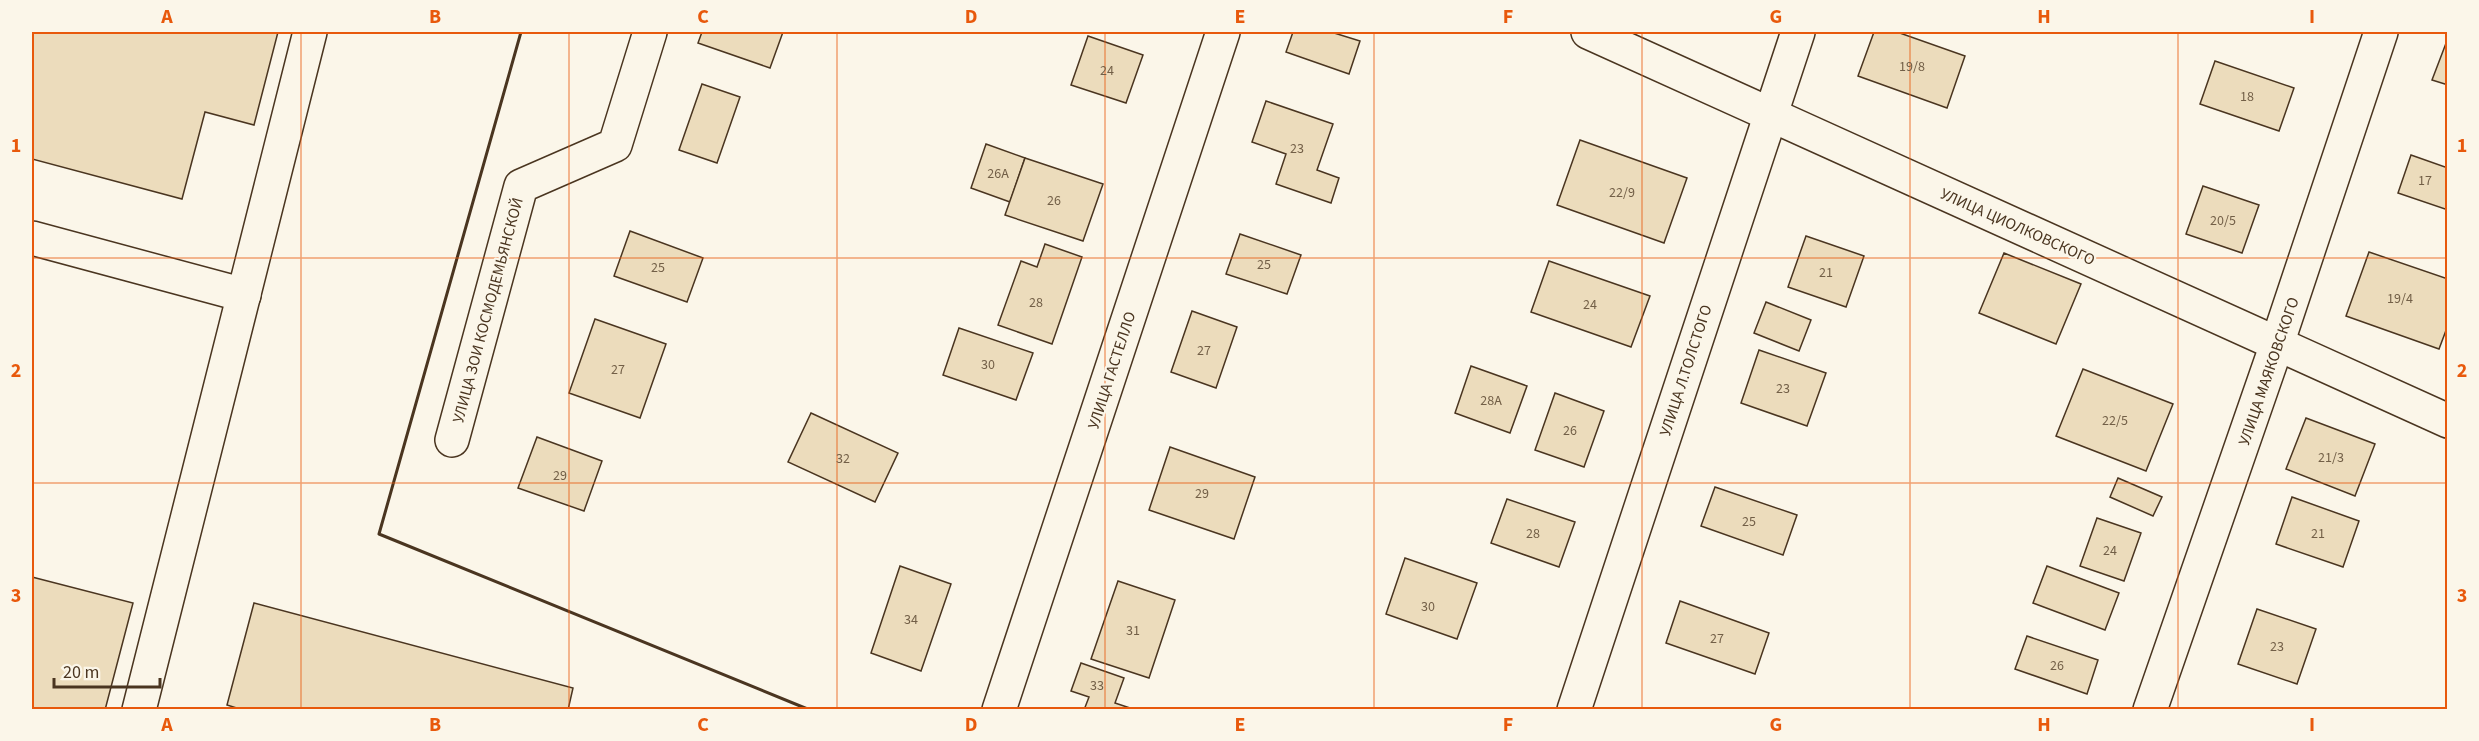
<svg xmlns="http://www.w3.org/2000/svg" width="2479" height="741" viewBox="0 0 2479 741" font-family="'Source Sans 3',sans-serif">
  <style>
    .building { fill: #ecdcbc; stroke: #4a3520; stroke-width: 1.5 }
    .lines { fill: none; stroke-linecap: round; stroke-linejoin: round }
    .minor-casing { stroke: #4a3520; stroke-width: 36 }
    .minor { stroke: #fbf6e9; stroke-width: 33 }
    .wall { stroke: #4a3520; stroke-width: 3 }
    .grid { fill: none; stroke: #e8590c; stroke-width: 1.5; stroke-opacity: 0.55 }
    .labels { text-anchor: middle; stroke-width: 4.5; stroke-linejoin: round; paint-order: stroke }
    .number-label { font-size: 14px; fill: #725f47 }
    .street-label { font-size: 16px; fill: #4a3520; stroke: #fbf6e9 }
    .neatline { fill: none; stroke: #e8590c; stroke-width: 2 }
    .grid-label { font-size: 20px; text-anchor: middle; font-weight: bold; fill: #e8590c }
  </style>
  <rect width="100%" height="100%" fill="#fbf6e9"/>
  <g class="building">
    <polygon points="32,32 278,32 254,125 205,112 182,199 32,159"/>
    <polygon points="702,32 783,32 770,68 698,43"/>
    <polygon points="1293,32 1331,32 1360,41 1349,74 1286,52"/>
    <polygon points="1874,32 1897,32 1965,56 1947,108 1858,76"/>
    <polygon points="1088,36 1143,55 1126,103 1071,85"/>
    <polygon points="2448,38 2448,85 2432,80"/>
    <polygon points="2215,61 2294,88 2279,131 2200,104"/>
    <polygon points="702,84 740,97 717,163 679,150"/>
    <polygon points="1266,101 1333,124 1317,170 1339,178 1331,203 1276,184 1286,154 1252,142"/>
    <polygon points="1580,140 1687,178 1664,243 1557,205"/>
    <polygon points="986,144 1025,158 1010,202 971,188"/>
    <polygon points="2411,155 2448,168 2448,210 2398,193"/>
    <polygon points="1025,158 1103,184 1083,241 1005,215"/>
    <polygon points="2203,186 2259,205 2242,253 2186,234"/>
    <polygon points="630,231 703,258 687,302 614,276"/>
    <polygon points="1240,234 1301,255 1287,294 1226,274"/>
    <polygon points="1806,236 1864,256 1846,307 1788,287"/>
    <polygon points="1045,244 1082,257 1052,344 998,325 1021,261 1037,267"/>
    <polygon points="2369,252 2448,279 2448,325 2439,349 2346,316"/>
    <polygon points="2004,253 2081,284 2056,344 1979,313"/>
    <polygon points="1549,261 1650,296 1631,347 1531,312"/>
    <polygon points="1766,302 1811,320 1799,351 1754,333"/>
    <polygon points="1192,311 1237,327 1216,388 1171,372"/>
    <polygon points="595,319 666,344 640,418 569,393"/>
    <polygon points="959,328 1033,353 1016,400 943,375"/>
    <polygon points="1759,350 1826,373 1807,426 1741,403"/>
    <polygon points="1471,366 1527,386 1510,433 1455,413"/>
    <polygon points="2083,369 2173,404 2146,471 2056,436"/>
    <polygon points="1555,393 1604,411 1584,467 1535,450"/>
    <polygon points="811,413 898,453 875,502 788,462"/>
    <polygon points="2306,418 2375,444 2355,496 2286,469"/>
    <polygon points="537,437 602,461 584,511 518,488"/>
    <polygon points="1170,447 1255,477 1234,539 1149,510"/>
    <polygon points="2118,478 2162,497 2153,516 2110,497"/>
    <polygon points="1715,487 1797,515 1783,555 1701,526"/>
    <polygon points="2292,497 2359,521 2343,567 2276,544"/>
    <polygon points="1507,499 1575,522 1559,567 1491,543"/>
    <polygon points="2097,518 2141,533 2124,581 2080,566"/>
    <polygon points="1405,558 1477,583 1457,639 1386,614"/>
    <polygon points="900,566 951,584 921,671 871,653"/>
    <polygon points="2047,566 2119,593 2105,630 2033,603"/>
    <polygon points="32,577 133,603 105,710 32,710"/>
    <polygon points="1118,581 1175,600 1149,678 1091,659"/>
    <polygon points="1680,601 1769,633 1755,674 1666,643"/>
    <polygon points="254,603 573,688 568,710 243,710 227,705"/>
    <polygon points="2257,609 2316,629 2297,684 2238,664"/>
    <polygon points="2027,636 2098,660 2087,694 2015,669"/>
    <polygon points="1081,663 1124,678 1115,703 1136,710 1084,710 1089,697 1071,691"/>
  </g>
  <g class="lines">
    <defs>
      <g id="minor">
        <polyline points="1588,32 2448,421"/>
        <polyline points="32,238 244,295"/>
        <polyline points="452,440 521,186 615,145 650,32"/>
        <polyline points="139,710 310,32"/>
        <polyline points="999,710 1223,32"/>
        <polyline points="1574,710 1798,32"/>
        <polyline points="2150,710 2277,344 2381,32"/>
      </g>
    </defs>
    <use href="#minor" class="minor-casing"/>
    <use href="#minor" class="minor"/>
    <polyline class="wall" points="521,32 379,534 810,710"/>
  </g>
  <path class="grid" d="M301 32V710M569 32V710M837 32V710M1105 32V710M1374 32V710M1642 32V710M1910 32V710M2178 32V710M32 258H2448M32 483H2448"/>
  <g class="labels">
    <g class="number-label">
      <text x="1912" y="71">19/8</text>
      <text x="1107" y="75">24</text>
      <text x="2247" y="101">18</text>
      <text x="1297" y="153">23</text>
      <text x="998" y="178">26А</text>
      <text x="2425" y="185">17</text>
      <text x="1622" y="197">22/9</text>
      <text x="1054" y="205">26</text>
      <text x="2223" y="225">20/5</text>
      <text x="1264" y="269">25</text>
      <text x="658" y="272">25</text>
      <text x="1826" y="277">21</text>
      <text x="2400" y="303">19/4</text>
      <text x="1036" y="307">28</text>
      <text x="1590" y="309">24</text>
      <text x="1204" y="355">27</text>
      <text x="988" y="369">30</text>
      <text x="618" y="374">27</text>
      <text x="1783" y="393">23</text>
      <text x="1491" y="405">28А</text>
      <text x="2115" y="425">22/5</text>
      <text x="1570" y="435">26</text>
      <text x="2331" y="462">21/3</text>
      <text x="843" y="463">32</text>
      <text x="560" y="480">29</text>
      <text x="1202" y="498">29</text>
      <text x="1749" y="526">25</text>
      <text x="1533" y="538">28</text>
      <text x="2318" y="538">21</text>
      <text x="2110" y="555">24</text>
      <text x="1428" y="611">30</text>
      <text x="911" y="624">34</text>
      <text x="1133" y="635">31</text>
      <text x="1717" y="643">27</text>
      <text x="2277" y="651">23</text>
      <text x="2057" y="670">26</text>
      <text x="1097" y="690">33</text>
    </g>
    <g class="street-label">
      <text transform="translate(2018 226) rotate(24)" y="6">УЛИЦА ЦИОЛКОВСКОГО</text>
      <text transform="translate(487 310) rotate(-75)" y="6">УЛИЦА ЗОИ КОСМОДЕМЬЯНСКОЙ</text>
      <text transform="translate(1111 370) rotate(-72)" y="6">УЛИЦА ГАСТЕЛЛО</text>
      <text transform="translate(1685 370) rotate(-72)" y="6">УЛИЦА Л.ТОЛСТОГО</text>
      <text transform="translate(2268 371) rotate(-71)" y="6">УЛИЦА МАЯКОВСКОГО</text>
    </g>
  </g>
  <rect width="2479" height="741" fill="none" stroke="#fbf6e9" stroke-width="66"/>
  <path d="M54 678v9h106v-9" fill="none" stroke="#4a3520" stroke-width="3"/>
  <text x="63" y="678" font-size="18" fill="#4a3520" stroke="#fbf6e9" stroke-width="4.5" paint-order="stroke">20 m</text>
  <rect x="33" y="33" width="2413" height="675" class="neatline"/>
  <g class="grid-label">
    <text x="167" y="23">A</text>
    <text x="435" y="23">B</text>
    <text x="703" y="23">C</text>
    <text x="971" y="23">D</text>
    <text x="1240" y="23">E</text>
    <text x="1508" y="23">F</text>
    <text x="1776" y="23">G</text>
    <text x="2044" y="23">H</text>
    <text x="2312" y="23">I</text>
    <text x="16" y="152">1</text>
    <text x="2462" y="152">1</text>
    <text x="16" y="377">2</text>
    <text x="2462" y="377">2</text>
    <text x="16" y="602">3</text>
    <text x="2462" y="602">3</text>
    <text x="167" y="731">A</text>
    <text x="435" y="731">B</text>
    <text x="703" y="731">C</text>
    <text x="971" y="731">D</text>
    <text x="1240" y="731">E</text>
    <text x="1508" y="731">F</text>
    <text x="1776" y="731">G</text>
    <text x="2044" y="731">H</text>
    <text x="2312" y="731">I</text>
  </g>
</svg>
